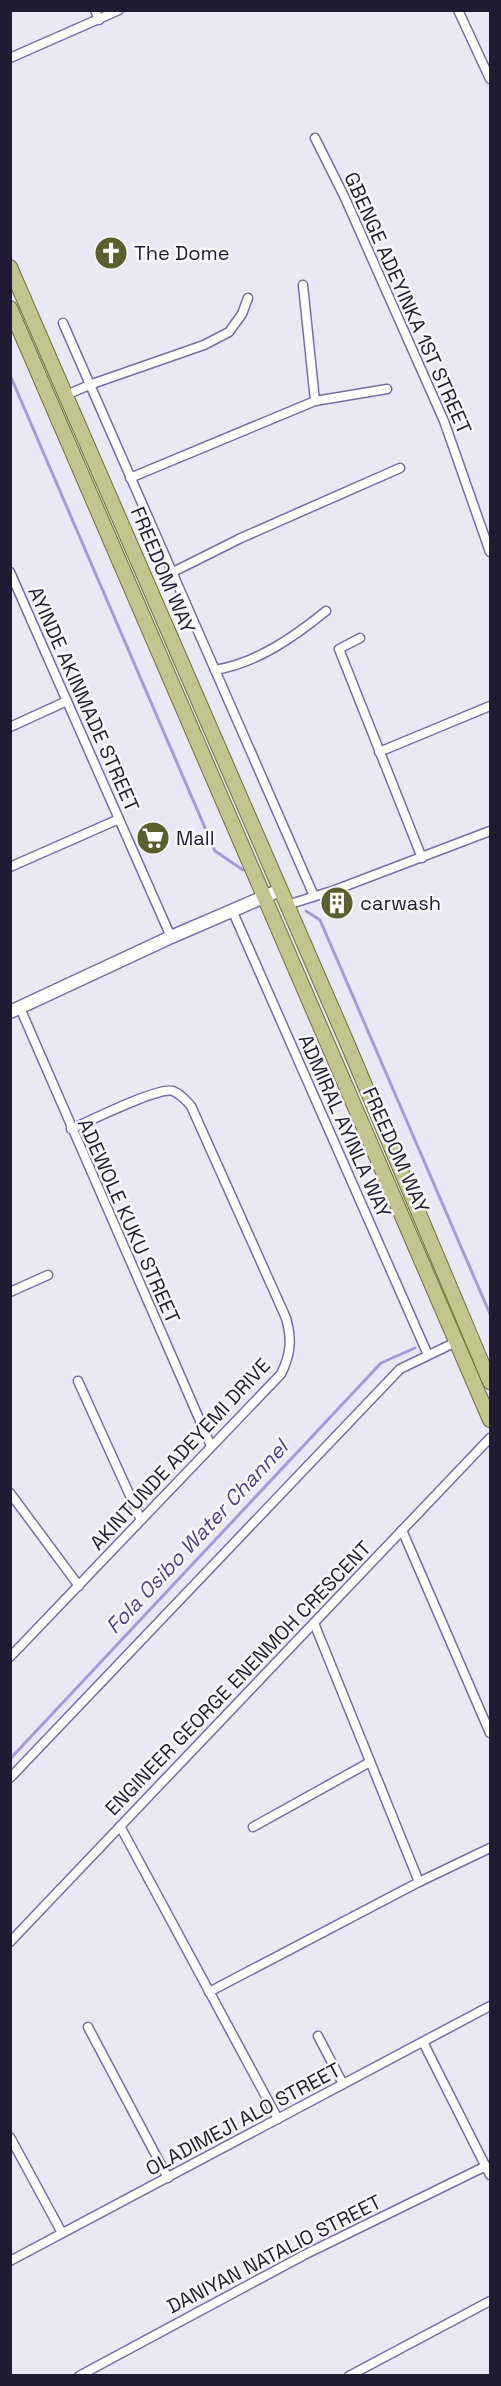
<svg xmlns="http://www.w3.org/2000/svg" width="501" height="2386" viewBox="0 0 501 2386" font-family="'Space Grotesk',sans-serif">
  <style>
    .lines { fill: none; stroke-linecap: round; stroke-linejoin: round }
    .stream { stroke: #a79bd9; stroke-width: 3 }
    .street-casing { stroke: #796da8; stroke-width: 11 }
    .secondary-casing { stroke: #796da8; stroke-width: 15 }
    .primary-casing { stroke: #6f713d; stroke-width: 16 }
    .street { stroke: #fff; stroke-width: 8 }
    .secondary { stroke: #fff; stroke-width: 12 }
    .primary { stroke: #c2c68e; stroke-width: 14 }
    .labels { text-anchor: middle; stroke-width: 5; stroke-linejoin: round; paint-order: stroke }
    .poi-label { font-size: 20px; fill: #201b33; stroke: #f7f7f7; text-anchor: start }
    .street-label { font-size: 20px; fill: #201b33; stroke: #f7f7f7 }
    .water-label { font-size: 21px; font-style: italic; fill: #533f89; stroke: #f7f7f7 }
  </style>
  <rect width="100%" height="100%" fill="#eae8f5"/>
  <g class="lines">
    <g class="stream">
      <polyline points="10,375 215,851 243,870"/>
      <polyline points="306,911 320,920 490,1314"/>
      <polyline points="10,1759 381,1363 415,1348"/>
    </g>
    <defs>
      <g id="street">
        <polyline points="95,10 99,20"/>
        <polyline points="458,10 490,79"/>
        <polyline points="10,58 119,10"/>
        <polyline points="315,138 345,198 444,421 490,552"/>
        <polyline points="303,285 315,401"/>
        <polyline points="63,323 314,896"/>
        <polyline points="66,395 92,384 204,345 229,332 242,314 248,298"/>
        <polyline points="130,478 315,401 387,389"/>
        <polyline points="10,572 171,937"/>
        <polyline points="173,572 241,538 400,468"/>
        <polyline points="360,638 339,649 422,858"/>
        <path d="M215 670C257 663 294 637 326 611"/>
        <polyline points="10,727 67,701"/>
        <polyline points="379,752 490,706"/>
        <polyline points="10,867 119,819"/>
        <polyline points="287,905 335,890 490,831"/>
        <polyline points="232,910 428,1355"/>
        <polyline points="20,1008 211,1446"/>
        <polyline points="10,1292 48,1275"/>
        <polyline points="78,1381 141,1520"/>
        <polyline points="10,1493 79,1586"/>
        <polyline points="402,1530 490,1733"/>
        <polyline points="314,1623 419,1882"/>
        <path d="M10 1657 281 1374C291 1354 292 1339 286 1318L191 1106C186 1100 180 1094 173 1091 159 1086 88 1122 71 1129"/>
        <polyline points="10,1778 400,1369 458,1341"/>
        <polyline points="120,1826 278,2119"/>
        <polyline points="253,1827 370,1762"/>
        <polyline points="10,1942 490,1438"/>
        <polyline points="209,1992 419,1882 490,1848"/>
        <polyline points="88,2027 168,2178"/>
        <polyline points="318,2036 343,2084"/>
        <polyline points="423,2042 490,2175"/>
        <polyline points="10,2137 62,2233"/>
        <polyline points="10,2261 490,2006"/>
        <polyline points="79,2376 306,2254 486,2166"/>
        <polyline points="349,2376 490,2301"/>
      </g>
      <polyline id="secondary" points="10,1012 171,937 280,890"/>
      <g id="primary">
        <polyline points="10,267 348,1045 490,1382"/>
        <polyline points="10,308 490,1420"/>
      </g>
    </defs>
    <use href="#street" class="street-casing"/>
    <use href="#secondary" class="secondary-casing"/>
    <use href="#primary" class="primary-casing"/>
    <use href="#street" class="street"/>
    <use href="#secondary" class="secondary"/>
    <use href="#primary" class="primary"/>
  </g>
  <defs>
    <symbol id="church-disc" viewBox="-11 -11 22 22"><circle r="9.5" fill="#5b5f2d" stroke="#f7f7f7"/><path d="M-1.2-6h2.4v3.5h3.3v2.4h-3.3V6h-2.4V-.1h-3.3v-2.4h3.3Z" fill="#fff"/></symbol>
    <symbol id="supermarket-disc" viewBox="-11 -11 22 22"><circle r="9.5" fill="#5b5f2d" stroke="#f7f7f7"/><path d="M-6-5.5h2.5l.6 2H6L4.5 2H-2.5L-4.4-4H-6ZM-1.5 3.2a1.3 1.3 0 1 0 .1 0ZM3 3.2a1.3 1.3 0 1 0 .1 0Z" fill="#fff"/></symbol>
    <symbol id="building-disc" viewBox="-11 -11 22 22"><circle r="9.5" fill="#5b5f2d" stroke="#f7f7f7"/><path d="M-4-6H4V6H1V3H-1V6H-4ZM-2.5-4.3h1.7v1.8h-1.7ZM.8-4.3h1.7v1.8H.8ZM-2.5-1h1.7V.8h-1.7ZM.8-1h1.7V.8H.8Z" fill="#fff"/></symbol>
  </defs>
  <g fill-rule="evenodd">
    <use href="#church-disc" x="92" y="234" width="38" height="38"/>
    <use href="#supermarket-disc" x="134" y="819" width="38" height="38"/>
    <use href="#building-disc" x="318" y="884" width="38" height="38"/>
  </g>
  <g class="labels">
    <g class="poi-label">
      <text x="134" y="260">The Dome</text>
      <text x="176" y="845">Mall</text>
      <text x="360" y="910">carwash</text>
    </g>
    <g class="street-label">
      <text transform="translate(408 303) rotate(66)" y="7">GBENGE ADEYINKA 1ST STREET</text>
      <text transform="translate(163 570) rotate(67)" y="7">FREEDOM WAY</text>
      <text transform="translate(84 699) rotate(66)" y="7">AYINDE AKINMADE STREET</text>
      <text transform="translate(345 1126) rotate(66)" y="7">ADMIRAL AYINLA WAY</text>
      <text transform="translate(396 1150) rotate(66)" y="7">FREEDOM WAY</text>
      <text transform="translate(129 1221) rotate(66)" y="7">ADEWOLE KUKU STREET</text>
      <text transform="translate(180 1454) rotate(-47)" y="7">AKINTUNDE ADEYEMI DRIVE</text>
      <text transform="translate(238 1678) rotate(-46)" y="7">ENGINEER GEORGE ENENMOH CRESCENT</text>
      <text transform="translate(243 2119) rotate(-28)" y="7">OLADIMEJI ALO STREET</text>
      <text transform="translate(274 2254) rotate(-27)" y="7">DANIYAN NATALIO STREET</text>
    </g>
    <g class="water-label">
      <text transform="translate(197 1537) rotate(-47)" y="7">Fola Osibo Water Channel</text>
    </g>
  </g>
  <rect width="501" height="2386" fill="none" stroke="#201b33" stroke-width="24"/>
</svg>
